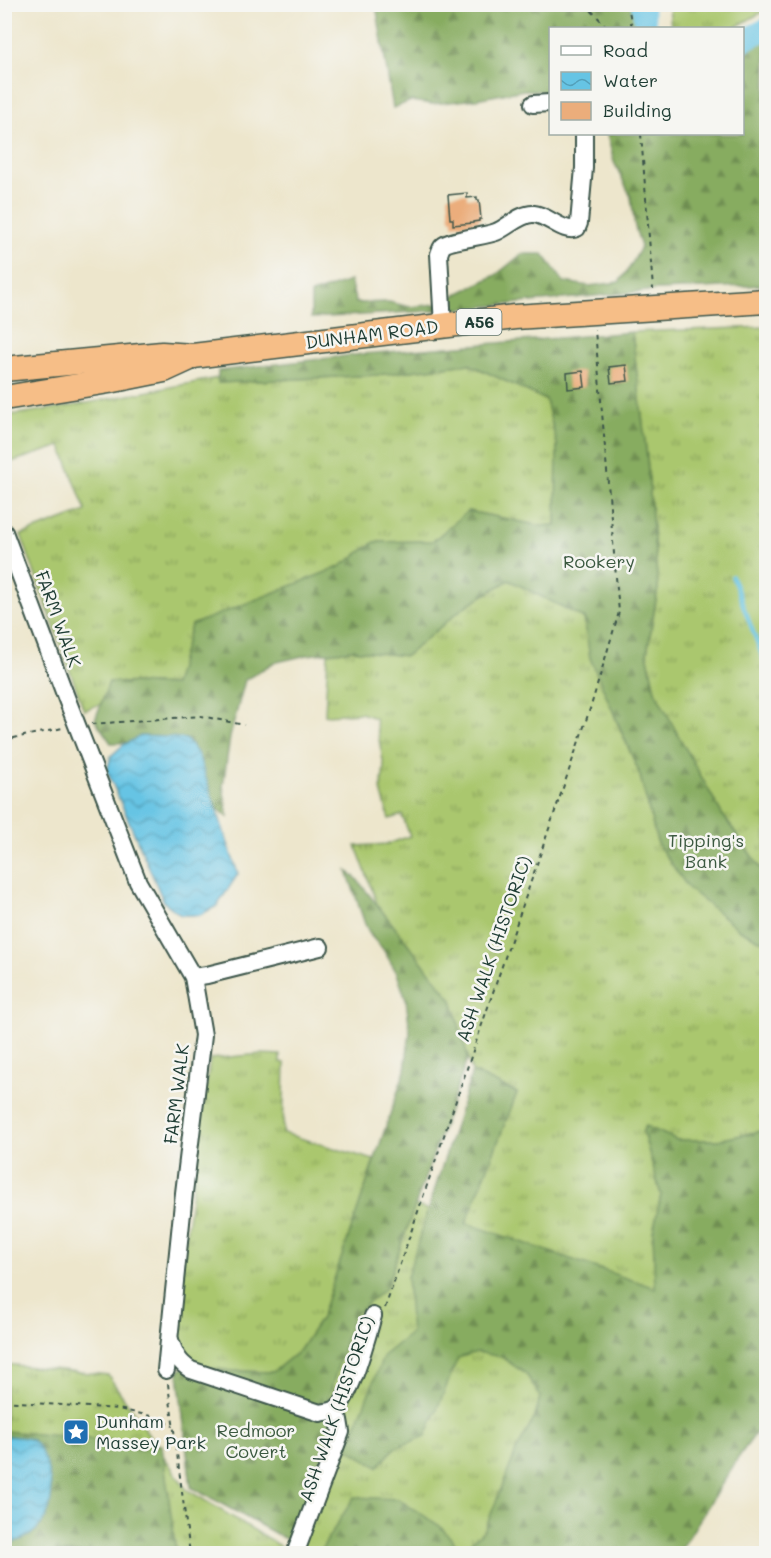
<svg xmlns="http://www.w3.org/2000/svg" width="771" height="1558" viewBox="0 0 771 1558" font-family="Mali,sans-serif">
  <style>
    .grass { fill: url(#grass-tufts); stroke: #648251; stroke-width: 1.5 }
    .forest { fill: url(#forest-firs); stroke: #53744a; stroke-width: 1.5 }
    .water { fill: url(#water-waves); stroke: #42808c; stroke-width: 1.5 }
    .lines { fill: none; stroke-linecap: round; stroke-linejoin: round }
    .stream { stroke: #66c4e4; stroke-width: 4 }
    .river { stroke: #66c4e4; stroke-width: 22 }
    .building { fill: #ebad7b }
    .minor-casing { stroke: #3e564b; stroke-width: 20 }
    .highway-casing { stroke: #3e564b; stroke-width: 27 }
    .path { stroke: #3e564b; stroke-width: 2; stroke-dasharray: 4.5 4.5; stroke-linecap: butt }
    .minor { stroke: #fff; stroke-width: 16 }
    .highway { stroke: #f6be87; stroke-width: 24 }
    .labels { text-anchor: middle; stroke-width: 5; stroke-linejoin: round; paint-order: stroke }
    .shield { fill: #f6f6f2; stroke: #60746d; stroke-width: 1.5 }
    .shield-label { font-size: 16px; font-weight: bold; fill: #1f3d34 }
    .street-label { font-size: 18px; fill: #1f3d34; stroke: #f6f6f2 }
    .park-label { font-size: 18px; fill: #3b5940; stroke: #f6f6f2 }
    .poi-label { font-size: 18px; fill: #1f3d34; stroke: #f6f6f2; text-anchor: start }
  </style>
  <defs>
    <pattern id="grass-tufts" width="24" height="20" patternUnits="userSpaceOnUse" patternTransform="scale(1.5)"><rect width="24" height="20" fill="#aac76e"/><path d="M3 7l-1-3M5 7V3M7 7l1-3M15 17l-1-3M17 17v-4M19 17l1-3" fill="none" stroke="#8aa35b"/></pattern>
    <pattern id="forest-firs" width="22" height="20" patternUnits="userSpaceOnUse" patternTransform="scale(1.5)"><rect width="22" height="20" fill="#87ac61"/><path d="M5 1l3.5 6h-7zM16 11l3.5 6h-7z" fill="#6e8d51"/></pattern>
    <pattern id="water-waves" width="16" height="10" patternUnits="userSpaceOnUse" patternTransform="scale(1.5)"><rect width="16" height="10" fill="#66c4e4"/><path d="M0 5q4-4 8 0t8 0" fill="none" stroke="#53a0ba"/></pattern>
  </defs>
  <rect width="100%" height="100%" fill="#f6f6f2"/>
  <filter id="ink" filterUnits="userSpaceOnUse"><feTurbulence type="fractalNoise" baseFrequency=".0167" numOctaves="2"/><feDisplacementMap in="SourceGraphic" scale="12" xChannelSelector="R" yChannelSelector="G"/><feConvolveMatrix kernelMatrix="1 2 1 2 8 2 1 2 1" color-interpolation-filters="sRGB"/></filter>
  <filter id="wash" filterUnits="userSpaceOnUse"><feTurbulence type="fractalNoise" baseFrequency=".008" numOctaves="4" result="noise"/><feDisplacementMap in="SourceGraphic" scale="24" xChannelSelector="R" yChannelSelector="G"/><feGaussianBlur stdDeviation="1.35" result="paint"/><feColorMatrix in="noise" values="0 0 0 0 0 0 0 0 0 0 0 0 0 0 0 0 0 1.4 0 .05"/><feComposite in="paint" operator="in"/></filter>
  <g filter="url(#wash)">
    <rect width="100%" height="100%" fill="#ede6cc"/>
    <g class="grass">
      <polygon points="669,5 766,5 766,10 734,28 671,28"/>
      <polygon points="766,327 766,876 722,814 678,735 655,691 647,653 658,588 647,458 632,332"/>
      <polygon points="469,364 546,400 557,444 556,525 541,526 468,511 433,541 375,542 174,685 109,682 101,704 84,710 21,535 86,511 61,446 5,464 4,416 72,406 218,378 219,383 377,375"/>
      <polygon points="509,580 584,618 587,635 616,720 639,772 658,845 740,930 766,943 766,1130 718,1140 677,1140 646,1127 643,1131 661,1195 653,1232 671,1553 311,1553 191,1487 178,1371 304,1392 374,1191 466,1223 517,1093 472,1072 452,1000 378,906 356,846 388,844 410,836 402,815 389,819 381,790 384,766 375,718 361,713 325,715 328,653 353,650 406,656 464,607"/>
      <polygon points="261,1054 280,1055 280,1062 285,1063 283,1133 374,1160 359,1208 321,1318 300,1350 273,1372 231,1371 188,1365 173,1331 210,1059"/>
      <polygon points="5,1364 108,1375 186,1489 292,1553 5,1554"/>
    </g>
    <g class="forest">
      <polygon points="376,5 638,5 644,28 550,28 550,92 524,90 476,99 432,104 411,101 393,108"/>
      <polygon points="766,38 766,285 659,290 447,310 311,318 311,294 350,281 356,303 389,302 410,307 437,304 496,275 522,254 543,254 564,282 589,286 619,282 630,267 641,247 635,227 631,197 614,162 607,134 742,134 743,51"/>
      <polygon points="632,332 647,458 658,588 647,653 655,691 678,735 722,814 766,876 766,943 740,930 689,889 658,845 639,772 590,658 584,618 509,580 464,607 406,656 353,650 307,655 273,663 245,680 230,737 223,786 228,817 200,794 159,742 111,743 95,720 109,682 174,685 191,625 339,567 375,542 433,541 468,511 541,526 556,525 557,444 546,400 469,364 377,375 218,383 218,371 363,354"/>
      <polygon points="347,871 356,878 452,1000 468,1057 386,1288 352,1317 326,1407 334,1436 291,1542 191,1487 178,1371 188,1365 231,1371 273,1372 300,1350 321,1318 405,1070 410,1032 406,1000 397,973 383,949 371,936 365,924"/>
      <polygon points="472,1072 517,1093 466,1223 655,1288 653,1232 661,1195 643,1131 646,1126 677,1140 718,1140 766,1130 766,1419 738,1458 679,1553 319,1553 354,1497 398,1499 440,1526 462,1551 485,1529 517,1449 535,1417 540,1396 526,1374 501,1357 477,1352 458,1358 426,1436 395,1448 378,1467 347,1448 384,1355 411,1333 407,1277"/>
      <polygon points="4,1431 162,1445 176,1553 5,1553"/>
    </g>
    <g class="water">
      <polygon points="140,736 170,737 186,739 198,754 238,874 217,906 200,915 181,915 164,902 107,771 111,756 123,745"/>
      <path d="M10 1436C16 1437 24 1437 29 1439 38 1442 42 1453 45 1461 49 1472 52 1487 51 1499 49 1523 29 1543 5 1543V1437Z"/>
    </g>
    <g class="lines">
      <polyline class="stream" points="732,576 763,658"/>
      <g class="river">
        <polyline points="642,4 646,28"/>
        <polyline points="742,41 766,29"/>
      </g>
    </g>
    <g id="blocks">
      <g class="building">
        <polygon points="467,193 467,198 477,197 477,200 479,200 481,219 479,219 479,221 473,222 473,223 453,225 453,219 450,219 448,195"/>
        <polygon points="626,365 628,381 611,383 609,367"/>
        <polygon points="583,371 585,387 568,389 567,373"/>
      </g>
    </g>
  </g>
  <g filter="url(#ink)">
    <use href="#blocks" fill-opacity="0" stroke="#3e564b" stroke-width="1.5"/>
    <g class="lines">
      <defs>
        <g id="minor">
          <polyline points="533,104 550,103"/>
          <path d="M443 326 439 254C440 252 441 247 443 246 448 240 486 236 496 232 508 227 521 213 534 214 548 215 564 234 577 228L579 223 584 168V134"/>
          <polyline points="4,532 66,697 138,882 193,977 203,1035 184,1193 166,1370"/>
          <polyline points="193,977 207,975 320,947"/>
          <path d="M170 1340C175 1354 178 1362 191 1370L320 1413C324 1412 330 1412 334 1410 350 1402 367 1336 373 1316"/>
          <polyline points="295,1554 341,1432 339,1420 333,1411"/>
        </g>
        <g id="highway">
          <polyline points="4,369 162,354 193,356 515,317 766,301"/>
          <polyline points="4,398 109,381 164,370 188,359"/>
        </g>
      </defs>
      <use href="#minor" class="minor-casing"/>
      <use href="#highway" class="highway-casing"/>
      <g class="path">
        <polyline points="585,4 608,28"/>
        <polyline points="628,4 632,28"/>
        <polyline points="641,134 653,289"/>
        <polyline points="92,724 201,716 244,725"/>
        <polyline points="4,740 63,728"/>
        <polyline points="385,1308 591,706 619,612 595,330"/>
        <polyline points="168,1384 190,1554"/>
        <polyline points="4,1401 118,1409 151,1416 173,1426"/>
      </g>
      <use href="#minor" class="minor"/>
      <use href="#highway" class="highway"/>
    </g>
  </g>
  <defs>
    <symbol id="sight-square" viewBox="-11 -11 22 22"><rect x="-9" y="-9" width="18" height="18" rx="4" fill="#1f6fb2" stroke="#f6f6f2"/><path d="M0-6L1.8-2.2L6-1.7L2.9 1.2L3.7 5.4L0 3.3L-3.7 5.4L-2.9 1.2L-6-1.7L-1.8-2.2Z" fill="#fff"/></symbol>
  </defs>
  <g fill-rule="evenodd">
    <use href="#sight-square" x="61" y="1417" width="30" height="30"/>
  </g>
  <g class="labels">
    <rect class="shield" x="456.5" y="309" width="45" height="26" rx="4.5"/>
    <g class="shield-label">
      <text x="479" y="328">A56</text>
    </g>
    <g class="street-label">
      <text transform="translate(372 335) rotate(-7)" y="6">DUNHAM ROAD</text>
      <text transform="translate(58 619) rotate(70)" y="6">FARM WALK</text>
      <text transform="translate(494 949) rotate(-71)" y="6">ASH WALK (HISTORIC)</text>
      <text transform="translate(177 1094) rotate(-83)" y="6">FARM WALK</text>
      <text transform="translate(337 1409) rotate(-71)" y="6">ASH WALK (HISTORIC)</text>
    </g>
    <g class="park-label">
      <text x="599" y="568">Rookery</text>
      <text x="706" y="847">Tipping's<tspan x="706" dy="21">Bank</tspan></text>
      <text x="256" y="1437">Redmoor<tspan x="256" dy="21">Covert</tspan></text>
    </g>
    <g class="poi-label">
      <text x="96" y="1428">Dunham<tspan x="96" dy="21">Massey Park</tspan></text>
    </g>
  </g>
  <rect width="771" height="1558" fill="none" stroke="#f6f6f2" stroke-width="24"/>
  <rect x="549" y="27" width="195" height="108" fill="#f6f6f2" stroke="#a0aca6" stroke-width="1.5"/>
  <rect x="561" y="46" width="30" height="9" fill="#ffffff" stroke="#a0aca6" stroke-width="1.5"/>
  <text x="603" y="57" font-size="18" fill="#1f3d34">Road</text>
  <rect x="561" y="72" width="30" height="18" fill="url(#water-waves)" stroke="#a0aca6" stroke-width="1.5"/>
  <text x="603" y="87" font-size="18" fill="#1f3d34">Water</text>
  <rect x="561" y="102" width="30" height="18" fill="#ebad7b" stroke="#a0aca6" stroke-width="1.5"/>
  <text x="603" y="117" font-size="18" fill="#1f3d34">Building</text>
</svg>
